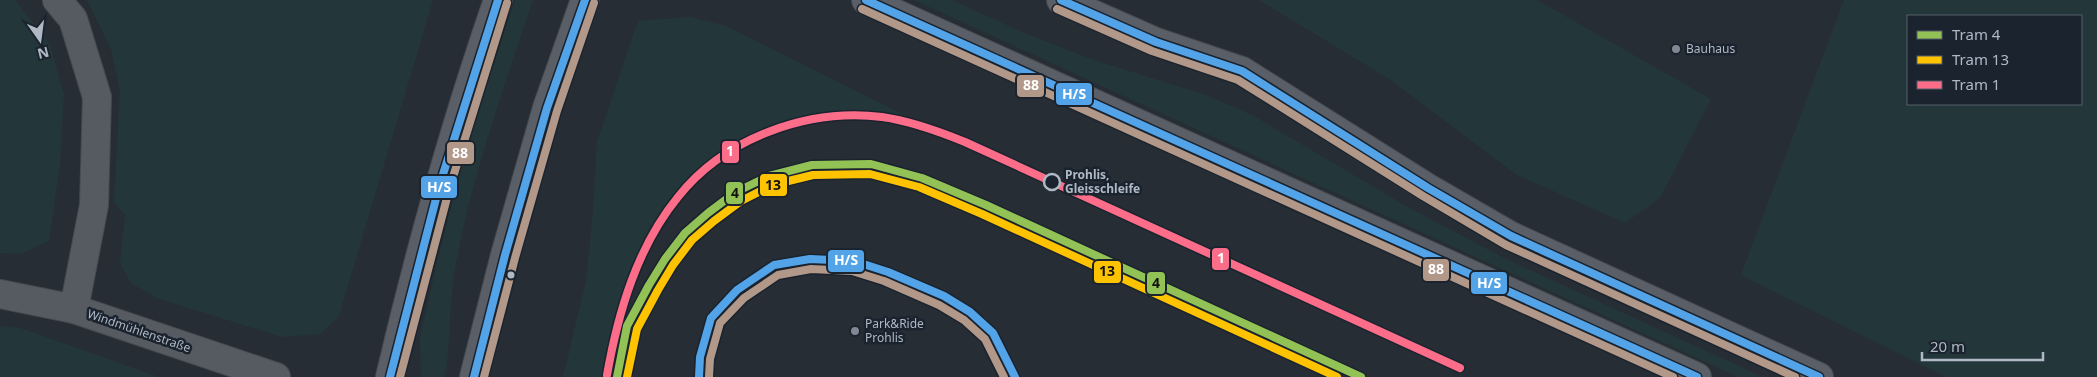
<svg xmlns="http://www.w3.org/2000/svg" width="2097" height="377" viewBox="0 0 2097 377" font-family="'Noto Sans',sans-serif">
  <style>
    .green { fill: #23373a; fill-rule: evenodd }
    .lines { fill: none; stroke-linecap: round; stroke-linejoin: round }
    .street-casing { stroke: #454a50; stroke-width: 30 }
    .secondary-casing { stroke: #454a50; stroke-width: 30 }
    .street { stroke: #565b62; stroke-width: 28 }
    .secondary { stroke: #5a5f67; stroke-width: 28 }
    .bus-1-casing { stroke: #1a232e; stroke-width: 11 }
    .bus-2-casing { stroke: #1a232e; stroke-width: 11 }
    .bus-1 { stroke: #53a3e8; stroke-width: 8 }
    .bus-2 { stroke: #b29889; stroke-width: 8 }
    .tram-1-casing { stroke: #1a232e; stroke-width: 11 }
    .tram-2-casing { stroke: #1a232e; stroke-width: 11 }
    .tram-3-casing { stroke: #1a232e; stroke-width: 11 }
    .tram-1 { stroke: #92c255; stroke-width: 8 }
    .tram-2 { stroke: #fdc300; stroke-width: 8 }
    .tram-3 { stroke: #fb6d88; stroke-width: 8 }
    .poi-dot { fill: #7f8893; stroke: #1a232e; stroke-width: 2 }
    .stop-dot { fill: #1a232e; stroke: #afb9c6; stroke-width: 2.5 }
    .bus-dot { fill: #afb9c6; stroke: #1a232e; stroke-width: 2 }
    .labels { text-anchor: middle; stroke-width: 5; stroke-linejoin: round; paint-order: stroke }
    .poi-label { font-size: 12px; fill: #afb9c6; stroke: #1a232e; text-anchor: start }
    .stop-label { font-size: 12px; font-weight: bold; fill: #afb9c6; stroke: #1a232e; text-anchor: start }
    .street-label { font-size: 12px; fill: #afb9c6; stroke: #1a232e }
    .line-badge { stroke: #1a232e; stroke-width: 2 }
    .badge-label { font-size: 14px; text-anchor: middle; font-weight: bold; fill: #fff }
    .pale-badge-label { font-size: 14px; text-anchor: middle; font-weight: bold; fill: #111 }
  </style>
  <rect width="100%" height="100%" fill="#272d34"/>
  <g class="green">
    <polygon points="0,0 15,0 50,45 64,95 60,165 49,241 20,254 0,253"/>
    <polygon points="87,0 433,0 339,316 320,334 282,337 157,298 131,283 120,263 125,215 114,202 120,90 111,49"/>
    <path d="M515 0H533C504 88 471 177 455 269 450 300 450 332 447 364L444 377H421L420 338 435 271 468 141Z"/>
    <polygon points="914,0 952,0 1024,33 1094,60 1206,95 1252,115 1406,206 1508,260 1763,377 1738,377"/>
    <polygon points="1259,0 1537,0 1711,99 1660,198 1625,223 1517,175 1391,80"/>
    <path d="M1844 0H2097V377H1946L1741 275ZM1908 16H2081V104H1908Z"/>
    <polygon points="690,17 726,26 916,121 814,116 765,134 695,173 646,237 616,315 605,364 604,377 563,377 586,281 593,212 597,142 638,21"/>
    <polygon points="0,326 20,328 159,377 0,377"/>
  </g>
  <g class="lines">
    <defs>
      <g id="street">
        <polyline points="57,0 73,19 97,97 94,205 74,309"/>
        <polyline points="0,294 74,309 276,377"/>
      </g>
      <g id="secondary">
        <polyline points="866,0 1697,377"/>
        <polyline points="1061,0 1156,42 1242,71 1428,188 1511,236 1819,377"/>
        <path d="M390 377C420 249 455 124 498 0"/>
        <polyline points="474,377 505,255 547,108 585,0"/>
      </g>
    </defs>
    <use href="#street" class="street-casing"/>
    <use href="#secondary" class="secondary-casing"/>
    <use href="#street" class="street"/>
    <use href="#secondary" class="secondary"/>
    <defs>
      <g id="bus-1">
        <polyline points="866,0 1697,377"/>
        <polyline points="1061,0 1156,42 1242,71 1428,188 1511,236 1819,377"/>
        <polyline points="390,377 439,187 498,0"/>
        <polyline points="474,377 505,255 547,108 585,0"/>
        <polyline points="699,377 700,357 711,318 737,290 774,265 810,259 854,261 888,272 944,296 970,312 993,333 1015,377"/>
      </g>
      <g id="bus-2">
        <polyline points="862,9 1673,377"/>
        <polyline points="1057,9 1152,51 1238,80 1423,196 1506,245 1795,377"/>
        <polyline points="400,377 449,190 507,3"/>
        <polyline points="484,377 515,258 557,111 594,3"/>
        <polyline points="709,377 710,359 720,323 744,298 778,275 811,269 852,271 884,281 939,305 964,320 985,339 1004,377"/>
      </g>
    </defs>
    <use href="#bus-1" class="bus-1-casing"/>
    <use href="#bus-2" class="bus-2-casing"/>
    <use href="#bus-1" class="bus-1"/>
    <use href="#bus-2" class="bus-2"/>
    <defs>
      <polyline id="tram-1" points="617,377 627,326 649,285 665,259 685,233 708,213 736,192 769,176 812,165 871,164 922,178 986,205 1361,377"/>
      <polyline id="tram-2" points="627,377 637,329 658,290 673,265 692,240 714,221 741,201 772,185 813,175 870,174 919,187 982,214 1337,377"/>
      <path id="tram-3" d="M607 375C618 313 637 247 678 197 725 138 807 108 882 117 911 121 938 131 965 142L1460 368"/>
    </defs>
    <use href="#tram-1" class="tram-1-casing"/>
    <use href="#tram-2" class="tram-2-casing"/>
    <use href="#tram-3" class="tram-3-casing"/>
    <use href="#tram-1" class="tram-1"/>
    <use href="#tram-2" class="tram-2"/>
    <use href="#tram-3" class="tram-3"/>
  </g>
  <g class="poi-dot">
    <circle cx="1676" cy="49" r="5"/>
    <circle cx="855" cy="331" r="5"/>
  </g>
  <circle class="stop-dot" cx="1052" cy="182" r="8"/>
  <circle class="bus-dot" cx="511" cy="275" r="4.5"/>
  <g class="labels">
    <g class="poi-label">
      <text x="1686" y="53">Bauhaus</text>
      <text x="865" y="328">Park&amp;Ride<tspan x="865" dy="14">Prohlis</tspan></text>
    </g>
    <g class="stop-label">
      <text x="1065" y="179">Prohlis,<tspan x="1065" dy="14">Gleisschleife</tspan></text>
    </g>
    <g class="street-label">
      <text transform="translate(139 331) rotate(19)" y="4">Windmühlenstraße</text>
    </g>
  </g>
  <g class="line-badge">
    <rect x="1016" y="74" width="29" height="24" rx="5" fill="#b29889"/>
    <rect x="1055" y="82" width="38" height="24" rx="5" fill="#53a3e8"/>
    <rect x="721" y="140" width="19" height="24" rx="5" fill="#fb6d88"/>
    <rect x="446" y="141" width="29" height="24" rx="5" fill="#b29889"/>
    <rect x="759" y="173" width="29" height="24" rx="5" fill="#fdc300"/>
    <rect x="420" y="175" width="38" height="24" rx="5" fill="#53a3e8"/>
    <rect x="725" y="181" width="19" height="24" rx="5" fill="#92c255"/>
    <rect x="1211" y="247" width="19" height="24" rx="5" fill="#fb6d88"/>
    <rect x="827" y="249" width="38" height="24" rx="5" fill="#53a3e8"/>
    <rect x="1422" y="258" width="28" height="24" rx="5" fill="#b29889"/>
    <rect x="1093" y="260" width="29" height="24" rx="5" fill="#fdc300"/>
    <rect x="1470" y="271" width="38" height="24" rx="5" fill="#53a3e8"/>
    <rect x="1146" y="271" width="20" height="24" rx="5" fill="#92c255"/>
  </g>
  <g class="badge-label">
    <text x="1031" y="90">88</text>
    <text x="1074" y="99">H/S</text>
    <text x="730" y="156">1</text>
    <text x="460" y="158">88</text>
    <text x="439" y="192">H/S</text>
    <text x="1221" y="263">1</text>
    <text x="846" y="265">H/S</text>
    <text x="1436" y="274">88</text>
    <text x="1489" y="288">H/S</text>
  </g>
  <g class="pale-badge-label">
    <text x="773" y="190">13</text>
    <text x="735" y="198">4</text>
    <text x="1107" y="276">13</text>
    <text x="1156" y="288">4</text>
  </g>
  <rect x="1907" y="15" width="175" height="90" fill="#1a232e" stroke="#565f6b"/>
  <rect x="1917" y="31" width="25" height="8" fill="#92c255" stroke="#565f6b"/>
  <text x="1952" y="40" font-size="15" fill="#afb9c6">Tram 4</text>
  <rect x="1917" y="56" width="25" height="8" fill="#fdc300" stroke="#565f6b"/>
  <text x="1952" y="65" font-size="15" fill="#afb9c6">Tram 13</text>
  <rect x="1917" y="81" width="25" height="8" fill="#fb6d88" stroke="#565f6b"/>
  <text x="1952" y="90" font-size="15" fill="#afb9c6">Tram 1</text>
  <g transform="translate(40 40) rotate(166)" stroke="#1a232e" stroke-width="4" paint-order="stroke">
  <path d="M0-4L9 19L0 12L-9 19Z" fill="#afb9c6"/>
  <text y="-8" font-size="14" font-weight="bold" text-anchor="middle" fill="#afb9c6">N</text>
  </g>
  <path d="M1922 352v8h121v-8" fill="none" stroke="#afb9c6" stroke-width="2.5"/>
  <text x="1930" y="352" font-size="15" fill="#afb9c6" stroke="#1a232e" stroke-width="4" paint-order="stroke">20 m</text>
</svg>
